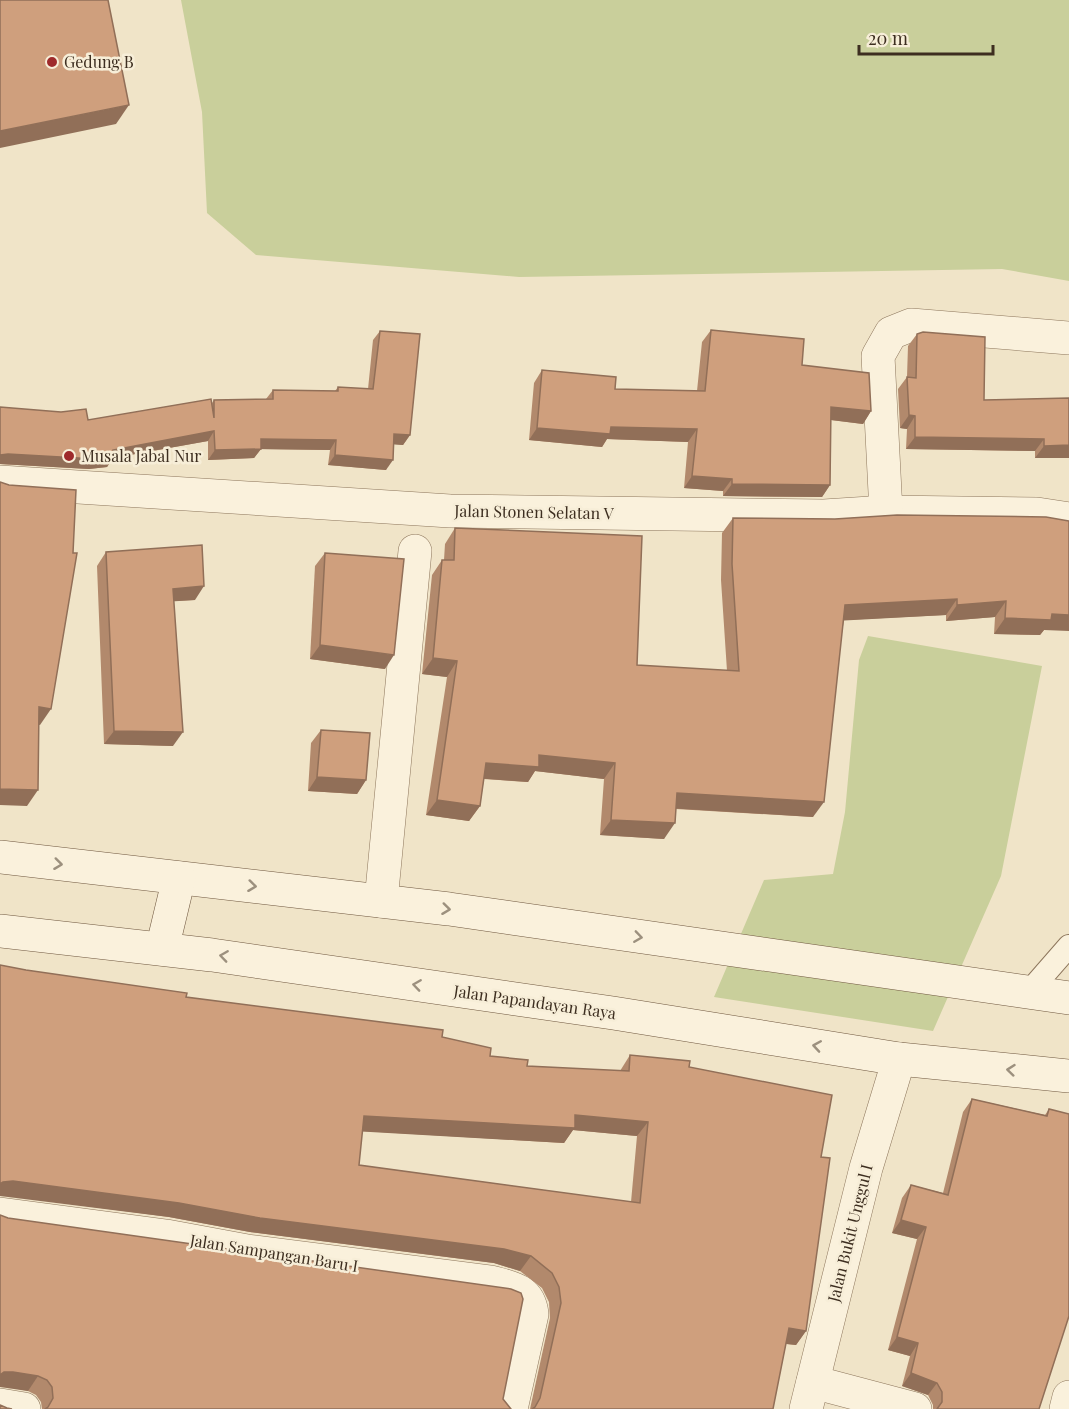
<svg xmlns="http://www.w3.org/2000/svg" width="1069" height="1409" viewBox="0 0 1069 1409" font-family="'Playfair Display',serif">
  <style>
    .green { fill: #c9cf9b }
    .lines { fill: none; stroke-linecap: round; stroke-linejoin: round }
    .lane-casing { stroke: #8d765c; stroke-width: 24 }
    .street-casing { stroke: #8d765c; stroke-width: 34 }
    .secondary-casing { stroke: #6f573f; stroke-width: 34 }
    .lane { stroke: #faf1dc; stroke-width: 22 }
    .street { stroke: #faf1dc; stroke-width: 33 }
    .secondary { stroke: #faf1dc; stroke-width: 33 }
    .wall { fill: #b2896c; fill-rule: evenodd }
    .shaded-wall { fill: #916f58 }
    .building { fill: #cf9f7d; stroke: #916f58; stroke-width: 1.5; fill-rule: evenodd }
    .oneway { stroke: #9c907e }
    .poi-dot { fill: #9e2a2b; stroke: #f7eed8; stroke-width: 2 }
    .labels { text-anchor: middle; stroke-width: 5; stroke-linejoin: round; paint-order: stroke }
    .poi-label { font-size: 16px; fill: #3d2e20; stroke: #f7eed8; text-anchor: start }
    .street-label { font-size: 16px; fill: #3d2e20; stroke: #f7eed8 }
  </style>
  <rect width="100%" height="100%" fill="#f0e4c8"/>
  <g class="green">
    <polygon points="181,0 1069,0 1069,281 1002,269 519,277 256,255 207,213 202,112"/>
    <polygon points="868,636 1042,666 1001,876 933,1031 714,997 764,880 833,874 845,812 859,660"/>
  </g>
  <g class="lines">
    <defs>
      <polyline id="lane" points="1028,993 1069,946"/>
      <g id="street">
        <polyline points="0,482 450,511 824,516 886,512 1037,514 1069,519"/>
        <polyline points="886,512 878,356 891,333 911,325 1069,338"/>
        <polyline points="381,901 415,551"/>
        <path d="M0 1214 166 1236 247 1251 491 1282C512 1288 529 1289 532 1314L511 1409"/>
        <polyline points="813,1382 915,1409"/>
        <polyline points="0,1405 24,1409"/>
        <polyline points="806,1409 866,1168 899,1059"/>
        <polyline points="1066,1409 1069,1397"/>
      </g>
      <g id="secondary">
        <polyline points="0,857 449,909 1069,998"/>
        <polyline points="0,931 212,955 613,1013 899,1059 1069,1076"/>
        <polyline points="162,949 179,878"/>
      </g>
    </defs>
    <use href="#lane" class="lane-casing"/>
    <use href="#street" class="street-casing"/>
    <use href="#secondary" class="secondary-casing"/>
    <use href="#lane" class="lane"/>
    <use href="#street" class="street"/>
    <use href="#secondary" class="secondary"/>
  </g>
  <g class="wall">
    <polygon points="711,330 802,365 871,411 863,424 831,420 830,485 822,497 723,496 723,491 684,488 688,442 607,439 602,447 529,440 534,383 542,370 615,389 697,391 702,342"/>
    <polygon points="380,331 410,435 403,445 394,444 386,470 328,465 330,450 261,449 254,458 208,460 208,441 113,458 107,467 89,469 0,464 0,407 88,420 212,403 214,400 266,399 273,390 335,391 338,387 368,389 373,340"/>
    <polygon points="917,334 984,400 1069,398 1069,458 1035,458 1035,451 906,449 907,429 900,428 898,389 907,377 908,346"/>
    <polygon points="897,515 1044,630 1040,635 994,634 995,617 946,621 946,615 844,620 813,817 676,809 664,839 600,835 604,779 535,771 528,782 484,779 480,806 469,821 426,815 447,677 422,674 432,575 442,560 444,560 445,544 455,528 637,665 727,671 721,580 722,533 733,518 835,519"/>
    <polygon points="106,552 195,600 173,601 173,746 104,744 97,566"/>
    <polygon points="325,553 385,669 310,659 315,566"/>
    <polygon points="321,730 366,780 357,794 308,791 311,743"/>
    <path d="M186 997 442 1037 490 1056 527 1066 620 1071 630 1055 689 1067 821 1157 806 1331 796 1345 786 1344 773 1409H530L550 1318 549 1302 542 1288 520 1271 494 1263 250 1232 169 1217 2 1195ZM573 1130 637 1136 631 1202 359 1165 362 1131 564 1143Z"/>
    <polygon points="972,1099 1045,1115 1049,1109 1039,1409 933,1409 933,1405 928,1395 902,1386 910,1356 888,1350 917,1239 892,1233 902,1198 911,1185 943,1193 963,1112"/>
    <polygon points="0,1215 503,1399 511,1409 42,1409 41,1402 36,1395 28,1391 2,1386"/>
  </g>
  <g class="shaded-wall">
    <polygon points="129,105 116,124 0,148 0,131"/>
    <polygon points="831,407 871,411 863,424 823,419"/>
    <polygon points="909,415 915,416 907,429 900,428"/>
    <polygon points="611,427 697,429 688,442 607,439 602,447 529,440 537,428"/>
    <polygon points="214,431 208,441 113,458 107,467 89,469 0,464 0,455 8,454 113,450"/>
    <polygon points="394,434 410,435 403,445 388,444"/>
    <polygon points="915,437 1044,439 1035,451 906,449"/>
    <polygon points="261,439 336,440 330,450 254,449"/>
    <polygon points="1069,445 1069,458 1035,458 1044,446"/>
    <polygon points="261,449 254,458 208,460 215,450"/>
    <polygon points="335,455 393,460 386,470 328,465"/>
    <polygon points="692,476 732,479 723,491 684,488"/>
    <polygon points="732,484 830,485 822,497 723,496"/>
    <polygon points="204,586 195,600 163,602 173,589"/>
    <polygon points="957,599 946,615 835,621 845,605"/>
    <polygon points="1006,601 995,617 946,621 957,605"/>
    <polygon points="1052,614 1069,615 1069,631 1044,630 1040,635 994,634 1005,618"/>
    <polygon points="320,645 394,655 385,669 310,659"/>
    <polygon points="433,658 457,661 447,677 422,674"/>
    <polygon points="39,707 51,709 40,725 29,723"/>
    <polygon points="114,731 183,732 173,746 104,744"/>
    <polygon points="539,755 615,763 604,779 535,771 528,782 475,778 486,763"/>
    <polygon points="317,777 366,780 357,794 308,791"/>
    <polygon points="0,789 38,790 27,806 0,805"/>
    <polygon points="677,793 824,802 813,817 667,808"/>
    <polygon points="437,800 480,806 469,821 426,815"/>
    <polygon points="611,820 675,823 664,839 600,835"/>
    <polygon points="575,1115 648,1122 637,1136 573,1130 564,1143 353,1131 364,1116"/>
    <polygon points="13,1181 179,1203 504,1249 531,1256 520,1271 494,1263 250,1232 169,1217 0,1196 0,1184 3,1182"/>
    <polygon points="901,1220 926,1227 917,1239 892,1233"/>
    <polygon points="789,1328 806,1331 796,1345 779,1343"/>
    <polygon points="897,1337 918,1343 910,1356 888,1350"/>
    <polygon points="4,1372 13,1372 38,1376 28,1391 0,1387 0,1375"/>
    <polygon points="911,1373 937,1383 928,1395 902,1386"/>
  </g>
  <g class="building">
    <polygon points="0,0 108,0 129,105 0,131"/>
    <polygon points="711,330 804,339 802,365 869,373 871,411 831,407 830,485 732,484 732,479 692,476 697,429 611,427 610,434 537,428 542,370 616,377 615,389 705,391"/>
    <polygon points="380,331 420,334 410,435 394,434 393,460 335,455 336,440 261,439 261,449 215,450 214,431 113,450 114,457 96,459 8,454 0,455 0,407 61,412 86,409 88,420 211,399 214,418 214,400 273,399 273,390 338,391 338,387 373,389"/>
    <polygon points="923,332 985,337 984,400 1069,398 1069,445 1044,446 1044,439 915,437 915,416 909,415 907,377 916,378 917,334"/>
    <polygon points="0,482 9,485 76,490 73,553 77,553 51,709 39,707 38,790 0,789"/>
    <polygon points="897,515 1046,517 1069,521 1069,615 1052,614 1051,620 1005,618 1006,601 957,605 957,599 845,605 824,802 677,793 675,823 611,820 615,763 539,755 539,767 486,763 480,806 437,800 457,661 433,658 442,560 454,560 455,528 642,536 637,665 739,671 732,564 733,518 835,519"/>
    <polygon points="202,545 204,586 173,589 183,732 114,731 106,552"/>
    <polygon points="325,553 404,559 394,655 320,645"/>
    <polygon points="321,730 370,733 366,780 317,777"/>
    <path d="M0 965 26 970 187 993 186 997 443 1030 442 1037 491 1048 490 1056 528 1060 527 1066 629 1071 630 1055 690 1061 689 1067 832 1095 821 1157 830 1158 806 1331 789 1328 773 1409H532L535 1407 540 1398 561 1303 559 1287 552 1273 531 1256 504 1249 260 1218 179 1203 13 1181 3 1182 0 1184ZM575 1115 648 1122 640 1203 359 1165 364 1116 575 1128Z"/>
    <polygon points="972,1099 1047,1116 1049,1109 1069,1114 1069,1316 1039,1409 937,1409 942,1402 942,1392 937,1383 911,1373 918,1343 897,1337 926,1227 901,1220 911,1185 948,1195"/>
    <polygon points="0,1215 8,1218 511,1289 521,1293 523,1299 503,1399 511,1409 45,1409 48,1407 53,1398 52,1387 47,1380 38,1376 13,1372 4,1372 0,1375"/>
    <polygon points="0,1405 7,1408 12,1409 0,1409"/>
  </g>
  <defs><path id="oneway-chevron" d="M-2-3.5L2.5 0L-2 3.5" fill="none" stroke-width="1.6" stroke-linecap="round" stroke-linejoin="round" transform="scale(1.5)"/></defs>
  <g class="oneway">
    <use href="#oneway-chevron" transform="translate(58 864) rotate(7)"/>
    <use href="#oneway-chevron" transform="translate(252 886) rotate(7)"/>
    <use href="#oneway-chevron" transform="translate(446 909) rotate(7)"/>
    <use href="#oneway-chevron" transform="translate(638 937) rotate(8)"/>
    <use href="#oneway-chevron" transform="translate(224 956) rotate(-172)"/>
    <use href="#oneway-chevron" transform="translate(417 985) rotate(-172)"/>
    <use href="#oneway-chevron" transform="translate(817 1046) rotate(-171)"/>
    <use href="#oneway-chevron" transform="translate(1011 1070) rotate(-174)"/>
  </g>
  <g class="poi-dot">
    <circle cx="52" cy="62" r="6"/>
    <circle cx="69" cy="456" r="6"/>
  </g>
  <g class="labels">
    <g class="poi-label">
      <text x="64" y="68">Gedung B</text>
      <text x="81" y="462">Musala Jabal Nur</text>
    </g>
    <g class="street-label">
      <text transform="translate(534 512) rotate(1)" y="6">Jalan Stonen Selatan V</text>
      <text transform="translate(535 1002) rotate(8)" y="6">Jalan Papandayan Raya</text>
      <text transform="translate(850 1233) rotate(-76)" y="6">Jalan Bukit Unggul I</text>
      <text transform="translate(274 1253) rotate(9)" y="6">Jalan Sampangan Baru I</text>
    </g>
  </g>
  <path d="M859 45v9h134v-9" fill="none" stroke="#3d2e20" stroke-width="3"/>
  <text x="868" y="45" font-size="18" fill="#3d2e20" stroke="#f7eed8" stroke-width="4.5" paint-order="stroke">20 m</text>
</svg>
